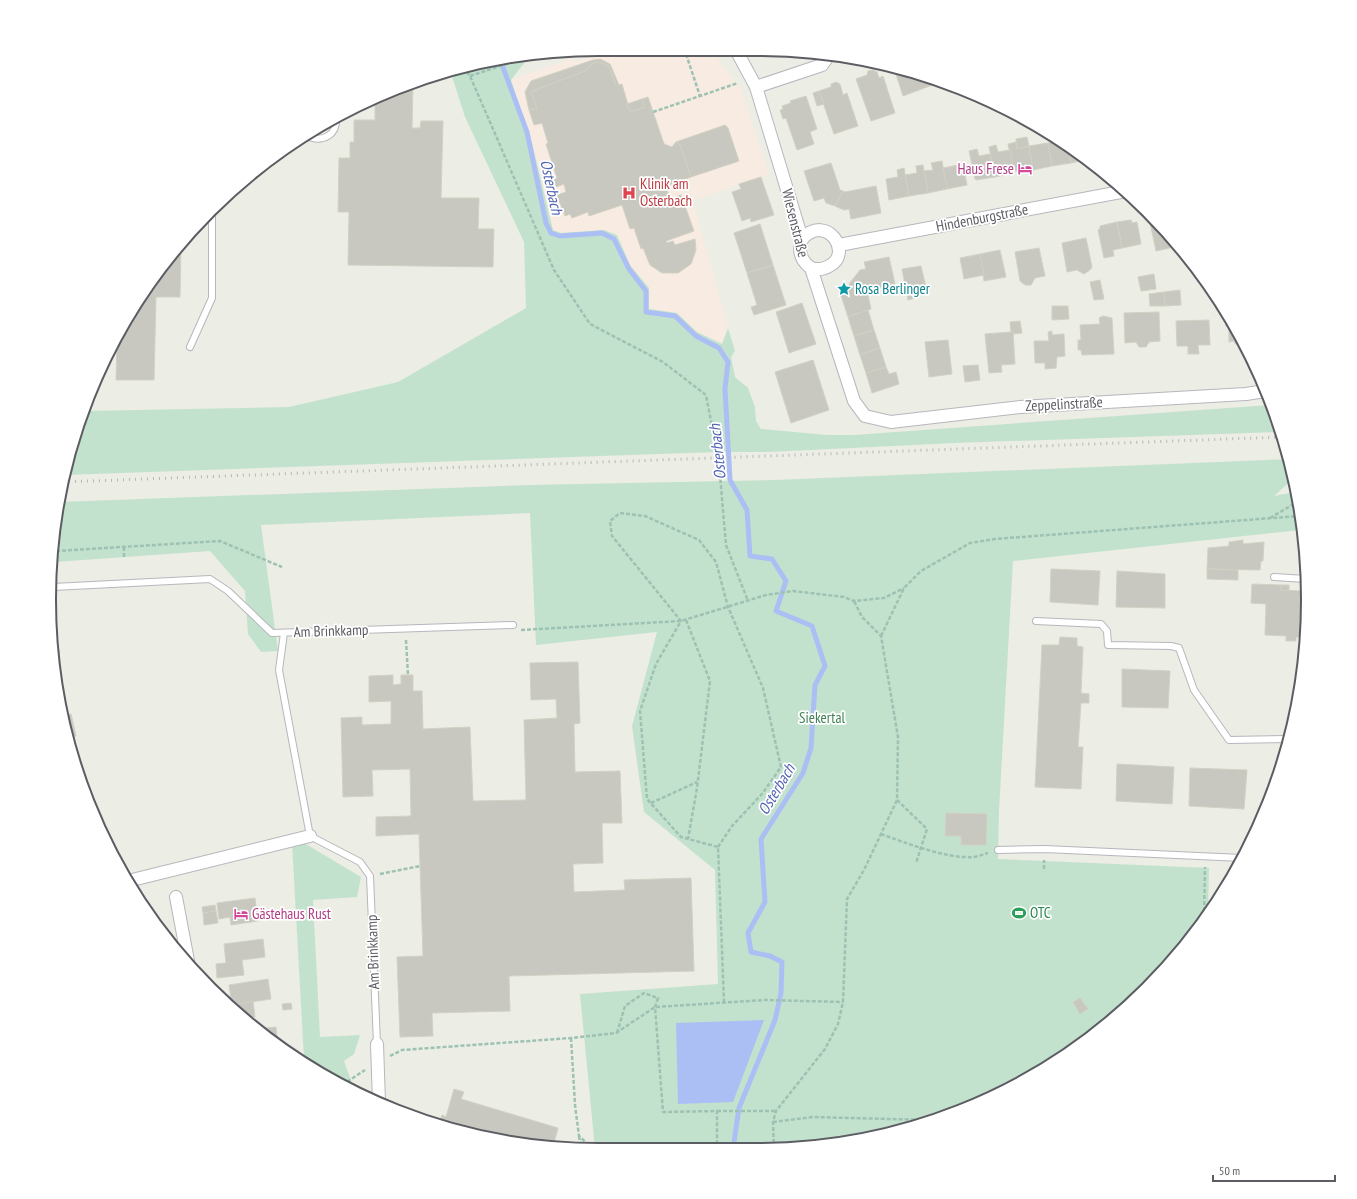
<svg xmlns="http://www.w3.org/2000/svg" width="1357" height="1199" viewBox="0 0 1357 1199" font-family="'PT Sans Narrow',sans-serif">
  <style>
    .medical { fill: #f8ebe2 }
    .green { fill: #c3e2cd }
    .water { fill: #acbff5 }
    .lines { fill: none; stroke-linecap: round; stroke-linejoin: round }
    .stream { stroke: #acbff5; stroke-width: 5 }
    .building { fill: #c8c8c1; stroke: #d1d1c3 }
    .lane-casing { stroke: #b6b7bd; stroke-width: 8 }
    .street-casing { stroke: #b6b7bd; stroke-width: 14 }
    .path { stroke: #9dc2b3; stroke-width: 2.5; stroke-dasharray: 4 2; stroke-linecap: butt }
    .lane { stroke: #fff; stroke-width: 6 }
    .street { stroke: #fff; stroke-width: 12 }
    .rail { stroke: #b6b6b7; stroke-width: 3; stroke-dasharray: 1 5; stroke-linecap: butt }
    .labels { text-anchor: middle; stroke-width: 3.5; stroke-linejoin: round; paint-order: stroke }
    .hotel-label { font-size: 15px; fill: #b23c85; stroke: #fff; text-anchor: end }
    .health-label { font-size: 15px; fill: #be3a42; stroke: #fff; text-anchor: start }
    .street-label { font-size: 15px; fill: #5c5d63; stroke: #fff }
    .culture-label { font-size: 15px; fill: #0d838f; stroke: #fff; text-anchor: start }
    .park-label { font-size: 15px; fill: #3f7f55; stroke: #fff }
    .leisure-label { font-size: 15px; fill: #27864d; stroke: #fff; text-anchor: start }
    .water-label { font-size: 16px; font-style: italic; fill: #5264b5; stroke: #fff }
    .rim { fill: none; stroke: #5c5d63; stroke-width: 2 }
  </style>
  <rect width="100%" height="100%" fill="#ecede4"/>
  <polygon class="medical" points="608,49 713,50 722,65 741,89 769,174 693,201 728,328 723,344 697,332 677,313 648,309 649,288 630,265 617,235 604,230 561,233 553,230 550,222 511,80 573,58 574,62"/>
  <g class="green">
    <polygon points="528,58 511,80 532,143 553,230 561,233 604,230 617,235 630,265 649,288 649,309 677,313 697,332 722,344 728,328 735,351 731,357 735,377 748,388 755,407 756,421 761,429 827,435 854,435 1270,405 1280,432 955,443 769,452 716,452 65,475 84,411 289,407 398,382 526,308 524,242 465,117 450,70 457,68"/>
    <polygon points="1289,459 1293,479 1274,496 1295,492 1301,530 1013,561 999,811 998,859 1209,868 1208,912 1172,962 1093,1036 1001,1093 900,1131 793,1149 595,1149 580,994 718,984 715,870 644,812 632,726 657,632 536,645 530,513 261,525 278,651 261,652 248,634 245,591 210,551 55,562 59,502 529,485 775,480"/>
    <polygon points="299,840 361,877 357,897 313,900 320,1037 360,1035 354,1054 344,1061 355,1092 301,1059 304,1059 292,843"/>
  </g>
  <polygon class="water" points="764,1020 733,1102 678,1104 676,1023"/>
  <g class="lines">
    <polyline class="stream" points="501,62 527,132 546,223 551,233 560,236 602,233 614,239 629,269 646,291 646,312 675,316 696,336 719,348 728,362 725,389 730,480 747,510 750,556 772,559 786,581 776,611 812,626 825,666 815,685 811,748 803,773 761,839 765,902 748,933 751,952 770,956 782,962 781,993 775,1020 739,1108 733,1149"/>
  </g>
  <g class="building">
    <polygon points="600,59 610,64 619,85 616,86 609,67 602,63 596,62 590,65 585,71 531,92 537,108 529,110 525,92 531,81 593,60"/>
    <polygon points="596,62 602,63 609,67 616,86 622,84 630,112 645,107 642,99 648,97 664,144 672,147 676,142 680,145 691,177 666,186 670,199 681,195 694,231 666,241 667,243 673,241 675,245 695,239 696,250 691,264 678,273 662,273 650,265 643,248 641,249 634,228 630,229 622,205 589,216 588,212 572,218 570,214 565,216 557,195 566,192 564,184 556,187 553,180 557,178 546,144 548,143 542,123 534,125 529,110 537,108 531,92 585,71 590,65"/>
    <polygon points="894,68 934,81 935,84 903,96"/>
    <polygon points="873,70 877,72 879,78 883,76 895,113 871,121 856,79 867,75 868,71"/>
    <polygon points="836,82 840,84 843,95 847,93 858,126 834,134 819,91 831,87 831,84"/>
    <polygon points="413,84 412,128 420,128 421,121 443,121 441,198 479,198 478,229 494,229 493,267 348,265 349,212 338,212 339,158 350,158 350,142 354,142 354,120 375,120 375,99"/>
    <polygon points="819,91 824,104 817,106 813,93"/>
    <polygon points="806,96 817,129 810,132 814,144 797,150 786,118 783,119 780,110 783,109 782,106 791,103 790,101"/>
    <polygon points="642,99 645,107 630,112 627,104"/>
    <polygon points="725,125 728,128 739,161 691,177 680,145 676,142"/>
    <polygon points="1027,137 1029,146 1017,149 1016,139"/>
    <polygon points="1058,141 1069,149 1071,163 1052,166 1048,143"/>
    <polygon points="1016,142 1017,149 1029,146 1033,170 1014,171 1008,144"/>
    <polygon points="1048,143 1052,166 1033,170 1029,146"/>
    <polygon points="996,145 998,152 1010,150 1014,173 995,177 989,147"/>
    <polygon points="977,149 979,156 990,154 995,177 976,180 975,179 969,151"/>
    <polygon points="1069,149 1085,160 1071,163"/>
    <polygon points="942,161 947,189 928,193 924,171 933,170 931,163"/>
    <polygon points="831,163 840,190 843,191 835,206 826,203 824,198 814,201 804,171"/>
    <polygon points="963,164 967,185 947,189 943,168"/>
    <polygon points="923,165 928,193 909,196 905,175 917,173 916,166"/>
    <polygon points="904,168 909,196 889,200 886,179 898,177 897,170"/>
    <polygon points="761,177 774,215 751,222 750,218 742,221 732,192 741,189 739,184"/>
    <polygon points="876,186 881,213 851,219 849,209 844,210 835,206 843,191 845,192"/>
    <polygon points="1149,218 1174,243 1169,244 1170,248 1156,251"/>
    <polygon points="1131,220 1132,223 1137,222 1141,244 1122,248 1117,222"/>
    <polygon points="1117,222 1122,248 1113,250 1114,256 1104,258 1098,230 1100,229 1100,226"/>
    <polygon points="760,224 773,265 747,273 734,233"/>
    <polygon points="1086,238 1092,267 1090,270 1084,274 1077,270 1067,272 1062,243"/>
    <polygon points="181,245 180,297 156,297 154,380 116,380 117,343 163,265"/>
    <polygon points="1039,248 1045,276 1035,278 1031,285 1025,285 1020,281 1015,252"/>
    <polygon points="1000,250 1006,277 984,281 980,254"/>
    <polygon points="980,254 984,275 964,279 960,258"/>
    <polygon points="889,257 895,284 867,290 871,309 848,317 840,292 851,289 849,284 860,270 866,269 864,262"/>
    <polygon points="773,265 786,305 754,315 751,307 757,305 747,273"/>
    <polygon points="921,266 926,287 913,289 915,298 908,300 902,269"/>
    <polygon points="1154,274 1156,289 1141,291 1138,277"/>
    <polygon points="1200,274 1208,287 1202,288"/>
    <polygon points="1100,280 1104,299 1094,300 1090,282"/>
    <polygon points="1180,290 1181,305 1165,306 1164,292"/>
    <polygon points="1164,292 1165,306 1150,306 1149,294"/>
    <polygon points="802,303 816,344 789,353 776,312"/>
    <polygon points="1052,306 1068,306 1069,319 1052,320"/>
    <polygon points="868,310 874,330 854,336 848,317"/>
    <polygon points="1159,312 1160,341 1149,342 1146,347 1139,347 1136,342 1125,343 1124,313"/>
    <polygon points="1225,314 1243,344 1235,344 1234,341 1229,342 1229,326 1226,326"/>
    <polygon points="1103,316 1112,318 1114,354 1082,355 1081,350 1078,350 1078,340 1081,340 1080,325 1100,324 1099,318"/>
    <polygon points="1209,320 1210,345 1198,345 1199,354 1188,354 1188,346 1177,346 1176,321"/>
    <polygon points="1020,321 1022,333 1013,334 1011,332 1010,322"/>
    <polygon points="874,330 880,348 860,355 854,336"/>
    <polygon points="1052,331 1052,335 1064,334 1065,356 1057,357 1056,368 1045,369 1045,363 1035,363 1034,341 1049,341 1048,332"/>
    <polygon points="1011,332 1013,332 1015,364 1001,365 1002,372 989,373 985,334"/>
    <polygon points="948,340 952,374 929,377 925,342"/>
    <polygon points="880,348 886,367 866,373 860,355"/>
    <polygon points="813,360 829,410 791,423 775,372"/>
    <polygon points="978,365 980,380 965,382 963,366"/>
    <polygon points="886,367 889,374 896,372 899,384 872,393 866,373"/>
    <polygon points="1243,540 1243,544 1264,542 1263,561 1261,561 1260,570 1207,569 1208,548 1229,546 1229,542"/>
    <polygon points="1051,569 1100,571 1098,605 1050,602"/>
    <polygon points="1207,569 1238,570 1238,580 1207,579"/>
    <polygon points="1117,571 1165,574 1165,608 1116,607"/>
    <polygon points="1252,584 1281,585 1281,590 1302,591 1300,637 1296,637 1296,641 1286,641 1286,636 1265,635 1266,604 1251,603"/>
    <polygon points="1281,585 1289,585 1289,591 1281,590"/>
    <polygon points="1060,637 1077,638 1077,646 1083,647 1081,693 1089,694 1089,703 1081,703 1078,747 1083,747 1081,789 1035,787 1042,645 1059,645"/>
    <polygon points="59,650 61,675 57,676 53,651"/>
    <polygon points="578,662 580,723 574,724 575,772 620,771 622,823 602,823 603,863 573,864 574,892 625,890 624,880 691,878 694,971 509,976 510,1011 432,1013 433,1036 400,1037 397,957 423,956 419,834 376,836 376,817 411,816 410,769 372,770 373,796 343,797 341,718 362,717 362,725 391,724 391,701 369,702 369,676 393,675 393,685 401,684 401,675 413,675 413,691 422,691 423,729 470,727 473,801 526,800 524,720 557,718 556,699 531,700 530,663"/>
    <polygon points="1122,669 1170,671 1168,708 1122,707"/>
    <polygon points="71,714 76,736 67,738 64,716"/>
    <polygon points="1117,764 1174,767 1172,804 1116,801"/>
    <polygon points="1190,768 1247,770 1244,809 1189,806"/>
    <polygon points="946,813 987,814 986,845 961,845 961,836 945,836"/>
    <polygon points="255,898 258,921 231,925 230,917 219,919 217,903"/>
    <polygon points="215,905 216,911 203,913 202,907"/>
    <polygon points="216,911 218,923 204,925 203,913"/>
    <polygon points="263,939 265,957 242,960 244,975 217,978 216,964 226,963 224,944"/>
    <polygon points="268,979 271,999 232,1005 229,985"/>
    <polygon points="1080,998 1088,1009 1080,1014 1073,1002"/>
    <polygon points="253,1001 255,1017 246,1019 231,1005"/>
    <polygon points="291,1003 292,1009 283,1010 282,1004"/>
    <polygon points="276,1027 278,1045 257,1029"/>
    <polygon points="454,1089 464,1092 461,1099 558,1128 553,1147 457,1131 439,1125 442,1115 446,1117"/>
  </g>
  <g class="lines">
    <defs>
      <g id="lane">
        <path d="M309 137C323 142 337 135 336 119"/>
        <polyline points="190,347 212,298 212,212"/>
        <polyline points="1274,577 1306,579"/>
        <polyline points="53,587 210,579 228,591 272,633 513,625"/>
        <polyline points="1036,621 1101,624 1107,631 1108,645 1171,646 1179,648 1194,690 1229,740 1288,739"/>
        <polyline points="284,633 279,670 310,836 360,862 370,876 377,1044"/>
        <polyline points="998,850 1045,849 1242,858"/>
      </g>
      <g id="street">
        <path d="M736 50 756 87 802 239C798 251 800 260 811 268L854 401 865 416 891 422 1020 407 1246 394 1265 391"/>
        <polyline points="756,87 822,65 829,55"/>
        <path d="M802 239C827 212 854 254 829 266 823 270 818 270 811 268"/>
        <polyline points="839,245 1126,191"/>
        <polyline points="128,881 310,836"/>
        <polyline points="176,897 189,966"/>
        <polyline points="377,1044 379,1102"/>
      </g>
    </defs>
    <use href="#lane" class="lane-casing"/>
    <use href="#street" class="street-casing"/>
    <g class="path">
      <polyline points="673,49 680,55 686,54 690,50"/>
      <polyline points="686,54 700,96"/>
      <polyline points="463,67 470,76 554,270 590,324 663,362 706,395 712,426 717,440 726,545 748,601"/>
      <polyline points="470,76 522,59"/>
      <polyline points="653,112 738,83"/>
      <polyline points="1270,518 1297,502"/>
      <polyline points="124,547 124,557"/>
      <polyline points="56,551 220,541 282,567"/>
      <polyline points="686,620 710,681 697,788 688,839"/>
      <polyline points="521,630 681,621 766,595 793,591 844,597 854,601 884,598 904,588"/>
      <polyline points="881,636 904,588 921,571 970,543 995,539 1299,516"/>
      <polyline points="406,640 408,675"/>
      <polyline points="897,800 927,829 916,863"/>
      <polyline points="651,803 697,782"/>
      <path d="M881 834C906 843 947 859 973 857 978 857 983 854 988 853"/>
      <polyline points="718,847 732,826 762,794 781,767 763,688 728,607 716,562 699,540 645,516 620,513 610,521 612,536 681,621 656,664 640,711 647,799 681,837 718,847 724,1002"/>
      <polyline points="1044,869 1044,860"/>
      <polyline points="380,874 420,866"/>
      <polyline points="1204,917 1205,867"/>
      <polyline points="617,1033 625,1006 644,993 658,998 655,1007 663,1112 717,1111 717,1149"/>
      <polyline points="571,1038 575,1105 579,1136 593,1149"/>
      <polyline points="390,1056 402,1050 571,1038 616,1033 655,1007 765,1000 843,1002"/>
      <polyline points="342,1085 365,1070"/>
      <polyline points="717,1111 776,1111"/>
      <polyline points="773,1122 812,1117 930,1120"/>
      <polyline points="579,1136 581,1149"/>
      <polyline points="774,1149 773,1122 776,1111 825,1049 838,1024 843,1002 847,899 864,870 897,800 898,737 881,636 862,617 854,601"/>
    </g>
    <use href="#lane" class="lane"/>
    <use href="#street" class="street"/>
    <polyline class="rail" points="63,482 1282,437"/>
  </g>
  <defs>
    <symbol id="hotel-bare" viewBox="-9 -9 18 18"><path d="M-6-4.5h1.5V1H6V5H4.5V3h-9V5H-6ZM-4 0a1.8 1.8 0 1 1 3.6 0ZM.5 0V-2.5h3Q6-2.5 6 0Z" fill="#d1479c" stroke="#fff" stroke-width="2.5" paint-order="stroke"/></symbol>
    <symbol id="hospital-bare" viewBox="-9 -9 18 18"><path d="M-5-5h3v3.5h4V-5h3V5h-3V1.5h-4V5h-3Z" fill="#e0444e" stroke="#fff" stroke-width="2.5" paint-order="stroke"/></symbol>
    <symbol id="sight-bare" viewBox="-9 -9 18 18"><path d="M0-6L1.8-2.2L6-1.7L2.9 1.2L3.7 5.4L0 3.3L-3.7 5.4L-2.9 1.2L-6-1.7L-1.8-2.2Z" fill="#0f9aa8" stroke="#fff" stroke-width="2.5" paint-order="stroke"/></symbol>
    <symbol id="stadium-bare" viewBox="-9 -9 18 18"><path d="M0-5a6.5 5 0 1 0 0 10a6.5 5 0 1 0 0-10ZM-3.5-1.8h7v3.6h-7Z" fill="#2e9e5b" stroke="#fff" stroke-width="2.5" paint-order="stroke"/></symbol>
  </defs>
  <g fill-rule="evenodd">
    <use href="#hotel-bare" x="1015" y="159" width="20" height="20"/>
    <use href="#hospital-bare" x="619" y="183" width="20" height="20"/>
    <use href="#sight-bare" x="834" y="279" width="20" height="20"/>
    <use href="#stadium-bare" x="1009" y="903" width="20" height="20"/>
    <use href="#hotel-bare" x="231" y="904" width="20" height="20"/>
  </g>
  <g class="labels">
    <g class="hotel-label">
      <text x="1014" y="174">Haus Frese</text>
      <text x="252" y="919" text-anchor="start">Gästehaus Rust</text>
    </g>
    <g class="health-label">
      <text x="640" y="189">Klinik am<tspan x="640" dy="17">Osterbach</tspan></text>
    </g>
    <g class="street-label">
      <text transform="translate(982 218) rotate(-11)" y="5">Hindenburgstraße</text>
      <text transform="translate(795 223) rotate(76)" y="5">Wiesenstraße</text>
      <text transform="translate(1064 404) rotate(-3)" y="5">Zeppelinstraße</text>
      <text transform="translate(331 631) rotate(-2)" y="5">Am Brinkkamp</text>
      <text transform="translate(373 952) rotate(-92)" y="5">Am Brinkkamp</text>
    </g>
    <g class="culture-label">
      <text x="855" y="294">Rosa Berlinger</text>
    </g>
    <g class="park-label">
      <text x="822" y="723">Siekertal</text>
    </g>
    <g class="leisure-label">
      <text x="1030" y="918">OTC</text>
    </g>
    <g class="water-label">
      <text transform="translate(552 187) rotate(78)" y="6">Osterbach</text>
      <text transform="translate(717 452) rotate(-96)" y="6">Osterbach</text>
      <text transform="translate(776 789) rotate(-59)" y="6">Osterbach</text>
    </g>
  </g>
  <path d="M0 0H1357V1199H0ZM599 56H758A543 543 0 0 1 1301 599V600A543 543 0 0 1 758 1143H599A543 543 0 0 1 56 600V599A543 543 0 0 1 599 56Z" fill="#fff" fill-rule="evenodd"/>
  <path class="rim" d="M599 56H758A543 543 0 0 1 1301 599V600A543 543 0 0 1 758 1143H599A543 543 0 0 1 56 600V599A543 543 0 0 1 599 56Z"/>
  <path d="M1213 1175v6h122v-6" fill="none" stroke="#5c5d63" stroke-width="2"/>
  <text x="1219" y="1175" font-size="12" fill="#5c5d63" stroke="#ffffff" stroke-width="3" paint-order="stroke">50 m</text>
</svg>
